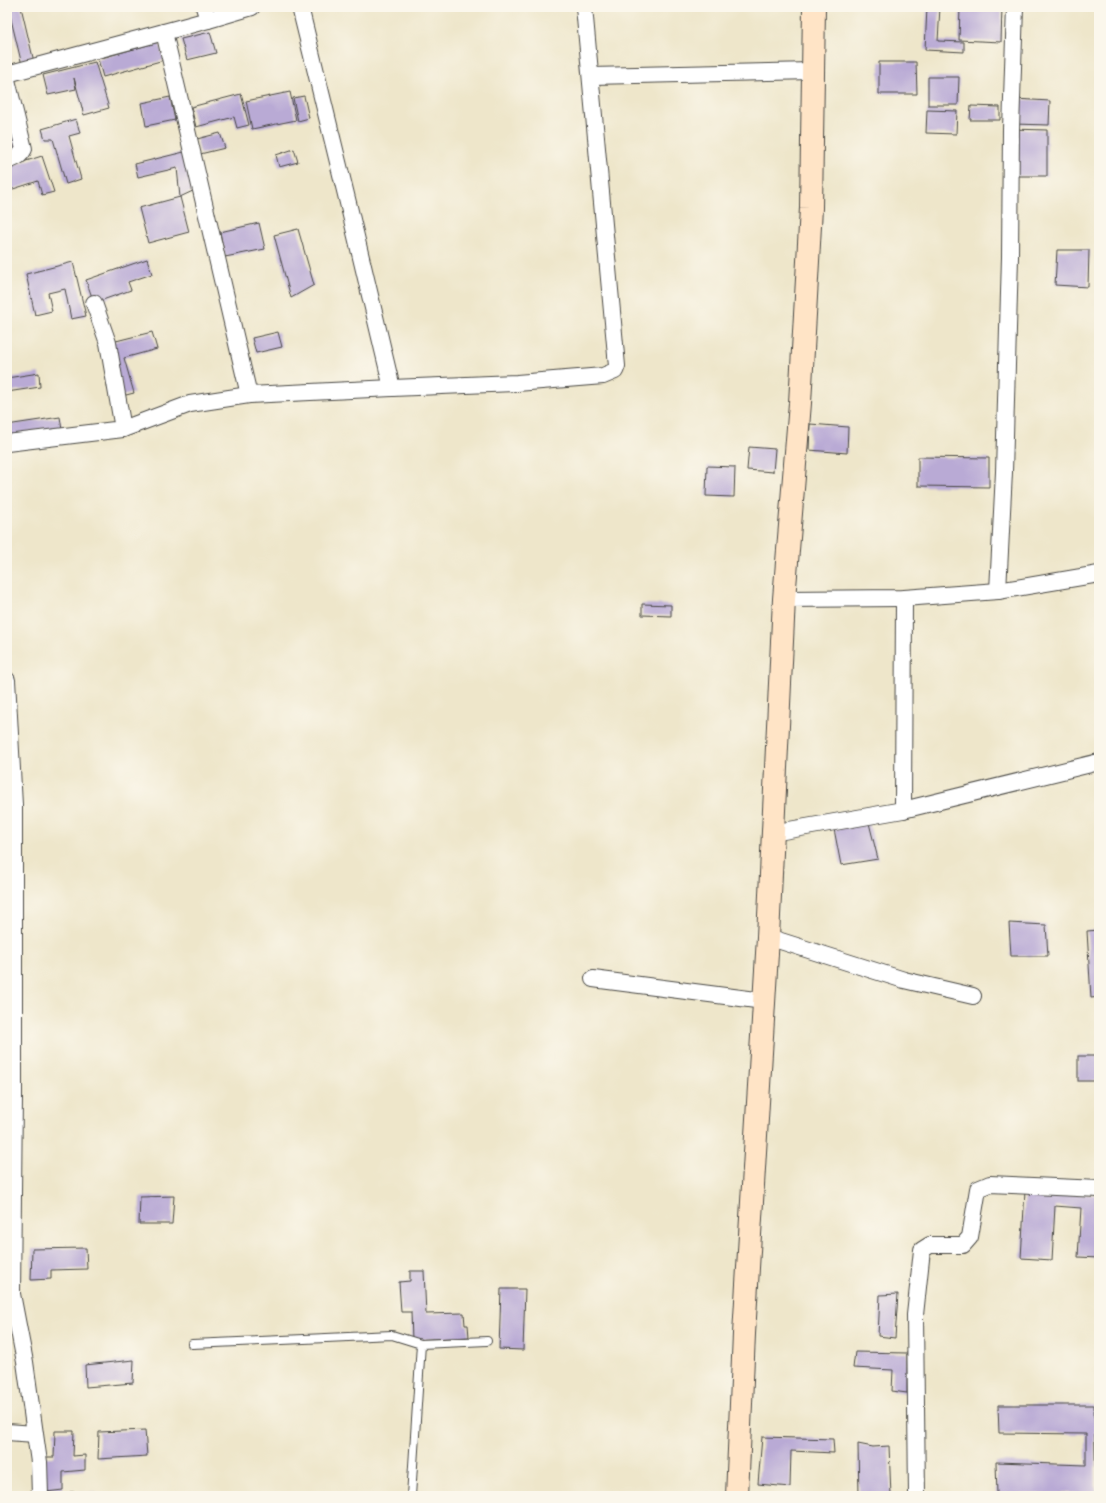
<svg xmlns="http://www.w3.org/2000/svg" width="1106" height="1503" viewBox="0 0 1106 1503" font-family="'Shantell Sans',sans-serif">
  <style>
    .building { fill: #b9aad5 }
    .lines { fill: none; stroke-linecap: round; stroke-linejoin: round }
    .lane-casing { stroke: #484743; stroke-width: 10 }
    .street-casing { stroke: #484743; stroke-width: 18 }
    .secondary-casing { stroke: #484743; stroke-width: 24 }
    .lane { stroke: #fff; stroke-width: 8 }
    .street { stroke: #fff; stroke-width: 16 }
    .secondary { stroke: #ffe4c6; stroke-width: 22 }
  </style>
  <rect width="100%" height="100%" fill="#fbf7ec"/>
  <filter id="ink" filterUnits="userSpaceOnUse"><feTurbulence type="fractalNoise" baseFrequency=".025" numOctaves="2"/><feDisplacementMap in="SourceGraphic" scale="8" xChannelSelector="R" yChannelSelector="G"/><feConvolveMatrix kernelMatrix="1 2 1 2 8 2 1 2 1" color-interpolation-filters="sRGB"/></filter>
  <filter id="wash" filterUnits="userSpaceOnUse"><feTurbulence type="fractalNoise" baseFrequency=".012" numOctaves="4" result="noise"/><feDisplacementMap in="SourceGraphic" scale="16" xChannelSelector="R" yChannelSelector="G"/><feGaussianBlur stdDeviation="0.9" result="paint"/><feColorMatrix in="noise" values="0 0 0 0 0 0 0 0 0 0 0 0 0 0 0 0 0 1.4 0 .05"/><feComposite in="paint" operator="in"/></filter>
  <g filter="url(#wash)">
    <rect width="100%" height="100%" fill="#eee6ca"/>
    <g id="blocks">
      <g class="building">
        <polygon points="8,7 21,7 34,62 22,65"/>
        <polygon points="927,7 940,7 938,41 964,42 964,52 925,50"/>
        <polygon points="960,7 1002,7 1001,42 959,40"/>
        <polygon points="210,32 216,53 187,60 181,39"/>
        <polygon points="159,42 164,60 103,77 98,59"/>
        <polygon points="95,62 109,108 84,115 74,78 76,89 48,95 43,75"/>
        <polygon points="879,62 916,62 917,94 879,94"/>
        <polygon points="928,77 959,77 958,105 928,105"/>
        <polygon points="290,92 296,120 252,129 246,101"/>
        <polygon points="241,94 249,125 237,128 234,117 196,127 191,107"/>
        <polygon points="304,96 309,118 298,121 293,98"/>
        <polygon points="170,97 175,120 146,126 142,103"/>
        <polygon points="1015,99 1050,101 1049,125 1014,124"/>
        <polygon points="971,106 1000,107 1000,120 970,120"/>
        <polygon points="927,110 957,111 956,134 926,133"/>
        <polygon points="7,111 23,148 7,153"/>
        <polygon points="76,119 80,133 69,136 81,179 66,184 53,139 45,139 42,129"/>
        <polygon points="1011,129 1047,130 1047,176 1011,176"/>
        <polygon points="220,133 225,148 200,154 197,139"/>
        <polygon points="294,149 298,162 279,167 276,155"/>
        <polygon points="188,151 197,189 180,197 177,168 138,177 135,164"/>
        <polygon points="42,156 54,192 42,195 38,181 7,191 7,167"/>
        <polygon points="180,197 189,232 148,243 139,208"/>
        <polygon points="259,223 265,249 225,257 220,232"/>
        <polygon points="298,229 314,285 291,298 274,235"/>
        <polygon points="1057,250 1089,250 1088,287 1055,285"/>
        <polygon points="147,259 152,274 128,282 131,290 94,303 86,280"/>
        <polygon points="73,262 86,316 71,319 65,289 48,293 52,311 35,315 26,274"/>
        <polygon points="152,332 157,349 124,358 134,393 122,396 108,343"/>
        <polygon points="278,332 282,347 256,353 252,338"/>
        <polygon points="39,373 40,387 7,392 7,378"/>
        <polygon points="60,417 62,430 7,438 7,425"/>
        <polygon points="810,424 848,427 847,453 809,450"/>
        <polygon points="749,447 775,449 773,472 747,470"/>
        <polygon points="918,457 989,458 989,487 918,486"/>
        <polygon points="707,466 735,467 734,497 706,496"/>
        <polygon points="642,604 671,605 671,616 642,615"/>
        <polygon points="869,823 878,859 841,865 834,829"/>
        <polygon points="1009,923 1046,925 1048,956 1011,956"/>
        <polygon points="1099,930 1099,997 1091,998 1087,931"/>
        <rect x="1078" y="1056" width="21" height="25"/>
        <polygon points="1025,1191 1099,1195 1099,1258 1078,1257 1081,1208 1055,1206 1052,1260 1021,1258"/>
        <polygon points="174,1196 172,1224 139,1224 140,1197"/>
        <polygon points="86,1248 87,1269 51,1270 51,1279 31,1280 32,1249"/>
        <polygon points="410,1271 424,1271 426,1314 464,1313 465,1325 468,1325 469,1337 412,1340 411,1312 401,1312 399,1282 410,1281"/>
        <polygon points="501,1289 525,1289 523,1350 499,1349"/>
        <polygon points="898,1294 895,1338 878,1336 880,1295"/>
        <polygon points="855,1352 907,1353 907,1393 892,1391 893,1370 853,1368"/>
        <polygon points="134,1360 133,1383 86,1387 85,1365"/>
        <polygon points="998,1405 1094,1405 1096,1496 1076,1496 1076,1493 997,1495 996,1462 1086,1465 1086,1434 999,1433"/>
        <polygon points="145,1430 147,1456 98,1459 99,1432"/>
        <polygon points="55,1431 74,1431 73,1456 85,1455 85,1470 63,1472 63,1490 46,1492 44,1457 54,1457"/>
        <polygon points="762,1437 833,1439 834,1453 791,1451 790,1487 758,1484"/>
        <polygon points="858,1444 873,1447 889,1446 891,1496 859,1496"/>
        <polygon points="70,1492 97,1493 97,1496 70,1496"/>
      </g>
    </g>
  </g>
  <g filter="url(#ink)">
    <use href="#blocks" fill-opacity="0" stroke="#484743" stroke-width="1"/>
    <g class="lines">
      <defs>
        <g id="lane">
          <polyline points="192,1344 392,1335 421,1344"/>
          <polyline points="411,1496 421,1344 487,1341"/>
        </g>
        <g id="street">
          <polyline points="204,7 208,20 252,7"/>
          <polyline points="300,7 349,207 392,388 517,383 603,376 615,371 617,366 584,7"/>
          <polyline points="208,20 164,32 249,395 392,388"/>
          <polyline points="7,74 164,32"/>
          <polyline points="591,76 813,71"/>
          <path d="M7 80 24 149C20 157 15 158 7 161"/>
          <polyline points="123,429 190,404 249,395"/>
          <polyline points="7,443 123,429 108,343 94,303"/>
          <polyline points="998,591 1004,472 1010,257 1011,129 1015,7"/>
          <polyline points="784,599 904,598 998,591 1099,574"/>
          <polyline points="7,680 14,805 14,1095 12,1294 25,1362 35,1434 39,1462 40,1496"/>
          <polyline points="903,810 904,598"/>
          <polyline points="772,833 903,810 1099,762"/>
          <polyline points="768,937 904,980 973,996"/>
          <polyline points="593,979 764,1001"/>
          <polyline points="7,1432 35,1434"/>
          <polyline points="917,1496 915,1315 922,1250 930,1245 963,1245 970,1237 978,1189 990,1184 1099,1189"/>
        </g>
        <polyline id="secondary" points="737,1496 744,1334 768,937 784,599 800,403 811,208 814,7"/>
      </defs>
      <use href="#lane" class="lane-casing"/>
      <use href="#street" class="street-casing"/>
      <use href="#secondary" class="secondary-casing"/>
      <use href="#lane" class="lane"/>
      <use href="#street" class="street"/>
      <use href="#secondary" class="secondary"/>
    </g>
  </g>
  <rect width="1106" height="1503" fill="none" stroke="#fbf7ec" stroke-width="24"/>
</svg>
